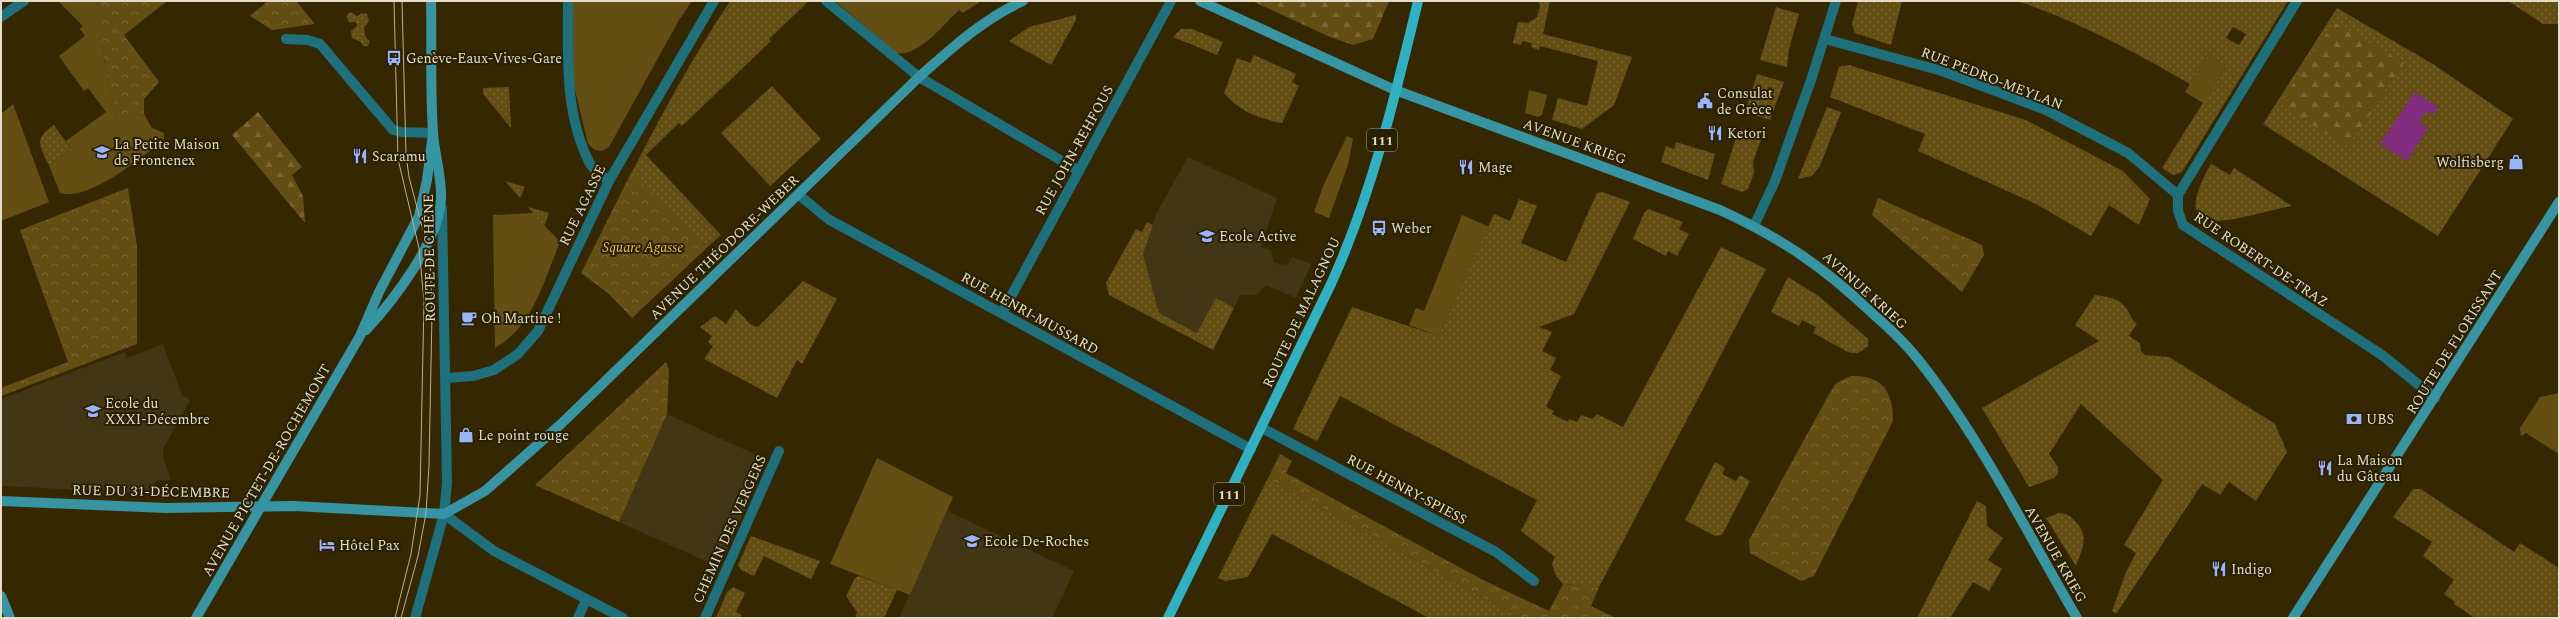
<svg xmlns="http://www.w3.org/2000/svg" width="2560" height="619" viewBox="0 0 2560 619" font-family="Spectral,serif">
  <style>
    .built { fill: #433614 }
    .grass { fill: url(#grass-dots); fill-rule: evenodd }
    .forest { fill: url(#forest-firs) }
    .park { fill: url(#park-crowns) }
    .garden { fill: #634f14 }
    .water { fill: #832d80 }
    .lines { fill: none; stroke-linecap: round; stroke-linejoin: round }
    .street { stroke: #1e707c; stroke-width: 10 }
    .secondary { stroke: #3794a2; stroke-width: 10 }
    .primary { stroke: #2fb1c3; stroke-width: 10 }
    .tram { stroke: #b8af95; stroke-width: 1 }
    .labels { text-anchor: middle; stroke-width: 4; stroke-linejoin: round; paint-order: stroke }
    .shield { fill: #291f03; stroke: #ada48d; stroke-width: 1 }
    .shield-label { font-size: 13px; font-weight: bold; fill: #e5ddc8 }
    .poi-label { font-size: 14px; fill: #e5ddc8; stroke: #291f03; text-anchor: start }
    .street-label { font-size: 14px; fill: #e5ddc8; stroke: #291f03 }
    .park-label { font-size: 14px; font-style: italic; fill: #eec140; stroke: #291f03 }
  </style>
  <defs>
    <pattern id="grass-dots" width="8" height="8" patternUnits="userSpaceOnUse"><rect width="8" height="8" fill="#634f14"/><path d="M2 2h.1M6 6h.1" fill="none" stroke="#796835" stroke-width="1.8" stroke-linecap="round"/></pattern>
    <pattern id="forest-firs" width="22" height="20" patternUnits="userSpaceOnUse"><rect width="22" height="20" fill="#634f14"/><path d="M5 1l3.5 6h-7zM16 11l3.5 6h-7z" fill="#796835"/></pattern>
    <pattern id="park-crowns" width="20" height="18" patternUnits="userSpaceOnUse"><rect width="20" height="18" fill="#634f14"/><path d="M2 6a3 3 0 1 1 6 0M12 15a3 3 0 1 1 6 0" fill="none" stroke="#796835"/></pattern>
  </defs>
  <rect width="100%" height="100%" fill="#352801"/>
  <g class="built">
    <polygon points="1188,157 1277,198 1261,247 1271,250 1274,262 1280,265 1288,264 1292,257 1311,264 1296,298 1266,285 1257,295 1240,295 1234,308 1216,298 1198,333 1159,313 1143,254 1156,214"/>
    <polygon points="163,344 182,395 190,400 163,449 163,457 171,480 156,481 149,493 1,486 1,399 125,352 127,358"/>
    <polygon points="667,414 767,460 719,567 619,522"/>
    <polygon points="947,511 1074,571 1052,618 899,618"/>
  </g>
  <g class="grass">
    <path d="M730 1H809L769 39 771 41 682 126 679 123 646 155 721 235 713 242 623 257 602 233C640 154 681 75 730 1Z"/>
    <polygon points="1538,1 1550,1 1543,34 1632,57 1614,105 1582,129 1552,120 1558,98 1587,106 1598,61 1540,46 1539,50 1531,47 1532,43 1522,41 1521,45 1513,43 1518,22 1528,23 1537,17 1540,6"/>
    <polygon points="1858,1 1902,1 1891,45 1855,33 1852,24"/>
    <path d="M2017 1H2288L2182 172 2173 175 2162 168 2226 66 2208 54 2190 84C2135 52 2078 21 2017 1ZM2233 27 2246 34 2239 45 2226 38Z"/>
    <polygon points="2508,1 2559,1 2559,24 2543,24"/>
    <polygon points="1776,7 1799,14 1789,49 1787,67 1760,60"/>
    <polygon points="2337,8 2436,66 2513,119 2438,236 2263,124"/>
    <polygon points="351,12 357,16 362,13 367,14 369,21 364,28 366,38 370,41 368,46 363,46 361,42 352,38 351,31 357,26 356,22 349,22 346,16"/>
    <polygon points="1076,15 1076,20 1051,65 1009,41 1029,27"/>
    <polygon points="1181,29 1192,29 1223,42 1217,55 1173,37"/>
    <path d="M1254 55 1296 74 1292 82 1299 86 1282 123C1259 119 1239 111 1224 93L1237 58 1250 63Z"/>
    <polygon points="1849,65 2026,120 2123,171 2150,199 2139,225 2109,205 2091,236 2036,204 1918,151 1925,134 1830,97 1839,67"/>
    <polygon points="1757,74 1784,82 1770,120 1745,112"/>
    <polygon points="772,86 821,139 770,186 721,133"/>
    <polygon points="509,87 511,128 483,94 483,88"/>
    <polygon points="1827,107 1841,112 1820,166 1812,176 1798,179"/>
    <path d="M54 125 71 149 49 165C39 145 34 138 54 125Z"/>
    <polygon points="1739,129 1762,137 1753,162 1754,173 1748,189 1742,192 1721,184"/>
    <polygon points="1676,142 1715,154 1708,180 1661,162 1666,146 1674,149"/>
    <path d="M2211 164 2230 175 2234 168 2292 206C2249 213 2160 252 2211 164Z"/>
    <polygon points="505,181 525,187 520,198"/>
    <polygon points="1602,192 1630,202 1574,314 1539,327 1552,332 1542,351 1556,358 1550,370 1561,376 1546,407 1554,411 1552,414 1568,422 1569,419 1577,422 1581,415 1593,419 1597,414 1623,427 1721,247 1766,269 1599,587 1563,584 1556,576 1552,564 1555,557 1521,531 1537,500 1340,396 1317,441 1293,429 1352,307 1438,336 1494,214 1510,221 1519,199 1537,206 1521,243 1566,262 1597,193"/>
    <polygon points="528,207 549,213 544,226"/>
    <polygon points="1648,209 1683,222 1679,229 1689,234 1677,256 1668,251 1666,256 1633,239 1644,213"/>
    <polygon points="1147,222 1153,225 1143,254 1159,313 1197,333 1216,298 1234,308 1213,350 1109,295 1106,283 1136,229 1142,232"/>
    <polygon points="1788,277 1820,297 1868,339 1868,346 1858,353 1850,353 1813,333 1816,327 1802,320 1799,326 1771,312"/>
    <polygon points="803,281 837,299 802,364 797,360 777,398 704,359 713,346 708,342 712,336 700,327 715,316 726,324 736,309 751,325 758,327"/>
    <path d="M2095 295C2118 298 2124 301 2134 322L2137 323 2129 336 2140 343 2141 351 2145 355 2169 357 2275 424 2287 452 2256 501 2229 482 2220 495 2202 484 2116 614 2112 611 2126 572 2136 553 2124 545 2163 480 2081 404 2049 454 2058 467V474L2054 478 2029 487 1982 408 2099 341 2075 325Z"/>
    <polygon points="1715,462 1725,468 1722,474 1736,481 1740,475 1750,481 1722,535 1715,536 1685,520"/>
    <polygon points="1268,478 1520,618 1429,618 1272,534 1248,577 1225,581 1218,578"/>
    <polygon points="2413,489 2421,489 2514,552 2520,543 2559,568 2559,618 2475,618 2454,604 2455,602 2444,594 2454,580 2423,556 2432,542 2393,517"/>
    <polygon points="1977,501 1986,506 1987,526 2003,538 1988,560 2002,569 1989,591 1973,582 1950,618 1917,618"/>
    <path d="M2059 513C2067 514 2069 515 2075 521 2090 536 2082 549 2076 566L2046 518Z"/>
    <polygon points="751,536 820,561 811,579 764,556 754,576 741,570 738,565"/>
    <polygon points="859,576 897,590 884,618 855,618 857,612 846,596 855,578"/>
    <polygon points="733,587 745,593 736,612 742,615 740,618 716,618 727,592"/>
  </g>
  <g class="forest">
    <polygon points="1252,1 1389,1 1373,39 1353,45 1330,37"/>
    <polygon points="2334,22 2404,63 2348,147 2279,104"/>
    <polygon points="258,112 302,167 292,175 303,196 305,223 232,135"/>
  </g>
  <g class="park">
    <polygon points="95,1 167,1 124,35 159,82 144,99 144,114 118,118 109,87 102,47 102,9"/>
    <polygon points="268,1 296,1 315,24 272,30 250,16"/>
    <polygon points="632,171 702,244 713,242 632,318 608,293 581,273"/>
    <polygon points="128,188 137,246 137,344 1,396 1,388 68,362 20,230"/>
    <polygon points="1878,198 1982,245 1984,255 1962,292 1872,215"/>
    <polygon points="666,362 669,370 667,414 619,522 535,485"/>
    <path d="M1851 376C1882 375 1893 391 1893 421L1814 576 1801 581 1750 553 1749 540 1827 398 1836 383Z"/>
    <polygon points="1280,454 1292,461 1286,473 1483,580 1549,611 1563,584 1599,587 1591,606 1616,618 1520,618 1268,478"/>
  </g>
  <g class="garden">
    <path d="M58 1H95L102 9V47L109 87 118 117 144 114 152 128 164 133V139C142 157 89 202 60 193L49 165 71 149 66 141 106 112 88 88 84 91 59 56 85 36 80 29 83 26Z"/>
    <polygon points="572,1 692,1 679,20 609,147 602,151 595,150 588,144 573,82"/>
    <path d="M835 1H981L963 13 959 10C944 24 918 58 896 53Z"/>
    <polygon points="2208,54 2226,66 2203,103 2185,92"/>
    <polygon points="1529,90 1547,95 1542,115 1538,117 1525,113"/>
    <polygon points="13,104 49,202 1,221 1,114"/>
    <polygon points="1347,136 1353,139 1348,165 1329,218 1314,212 1324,184"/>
    <path d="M533 213 560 242C544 280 533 327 495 348L493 215Z"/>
    <polygon points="1462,215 1489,227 1438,336 1409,325 1416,308 1424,311"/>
    <polygon points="2559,393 2559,454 2526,433 2521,436 2520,428 2540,397"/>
    <polygon points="877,458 953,497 910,595 830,564"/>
  </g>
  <polygon class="water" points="2415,92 2438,107 2433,115 2426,111 2419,122 2428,128 2407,161 2380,144"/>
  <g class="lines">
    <g class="street">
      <path d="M568 1C568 54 564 112 589 162 593 170 602 175 609 181"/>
      <polyline points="826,1 919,77 1079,171"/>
      <polyline points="2297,1 2178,195 2178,211 2183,225 2382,355 2435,398"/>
      <polyline points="1,17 24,1"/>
      <polyline points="286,39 308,40 320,44 393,130 401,132 433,133"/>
      <polyline points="1825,39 1942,71 2046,110 2128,153 2178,195"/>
      <polyline points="799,195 828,219 1251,449"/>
      <polyline points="1754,226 1775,181 1811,80 1836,1"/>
      <polyline points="1002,313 1171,1"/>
      <polyline points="446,378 473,376 494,370 518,354 538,331 609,181 714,1"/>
      <polyline points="1262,428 1496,552 1534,581"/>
      <polyline points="444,514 494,551 623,618"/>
      <polyline points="415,618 444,514 447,483 442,208"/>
      <polyline points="578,618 586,600"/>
      <polyline points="705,618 779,451"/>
    </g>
    <g class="secondary">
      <path d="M1200 1 1395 90 1720 210C1781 238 1824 267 1872 313 1888 327 1904 342 1917 358 1980 437 2026 531 2077 618"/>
      <path d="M366 330C394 300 440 240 441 198 442 175 434 154 433 132 430 88 432 44 431 1"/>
      <path d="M1 501 166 508 294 506 444 514 485 491 561 424 919 77C952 48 983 19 1023 1"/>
      <polyline points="1,596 10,618"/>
      <polyline points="196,618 360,336 379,292 419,216 427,180 433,133"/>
      <polyline points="2293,618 2559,202"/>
    </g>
    <path class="primary" d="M1168 618 1331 284C1372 194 1395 97 1418 1"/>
    <g class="tram">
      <polyline points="394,1 398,159 419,248 424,301 420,495 411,554 395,618"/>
      <polyline points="401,618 418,556 426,513 429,466 432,313 430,257 409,177 406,155 402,1"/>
    </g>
  </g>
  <defs>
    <symbol id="bus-bare" viewBox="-9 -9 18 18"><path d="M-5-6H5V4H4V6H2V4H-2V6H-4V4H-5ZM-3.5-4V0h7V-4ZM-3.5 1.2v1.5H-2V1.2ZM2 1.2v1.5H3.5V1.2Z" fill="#9bb5fd" stroke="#291f03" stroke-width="2.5" paint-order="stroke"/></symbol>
    <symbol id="civic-bare" viewBox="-9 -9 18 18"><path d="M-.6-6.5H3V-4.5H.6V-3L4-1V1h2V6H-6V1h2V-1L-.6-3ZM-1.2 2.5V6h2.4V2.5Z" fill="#9bb5fd" stroke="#291f03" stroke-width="2.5" paint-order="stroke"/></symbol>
    <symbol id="restaurant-bare" viewBox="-9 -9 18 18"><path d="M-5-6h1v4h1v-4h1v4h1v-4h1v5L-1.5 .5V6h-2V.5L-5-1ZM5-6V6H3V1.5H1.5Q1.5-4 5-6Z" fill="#9bb5fd" stroke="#291f03" stroke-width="2.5" paint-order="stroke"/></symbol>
    <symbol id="school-bare" viewBox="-9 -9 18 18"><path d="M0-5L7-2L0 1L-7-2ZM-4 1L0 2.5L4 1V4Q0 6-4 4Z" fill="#9bb5fd" stroke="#291f03" stroke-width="2.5" paint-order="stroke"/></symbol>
    <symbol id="shop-bare" viewBox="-9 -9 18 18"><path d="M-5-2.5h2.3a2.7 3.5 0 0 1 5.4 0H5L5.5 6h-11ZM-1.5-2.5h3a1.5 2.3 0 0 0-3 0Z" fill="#9bb5fd" stroke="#291f03" stroke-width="2.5" paint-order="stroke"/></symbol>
    <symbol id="cafe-bare" viewBox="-9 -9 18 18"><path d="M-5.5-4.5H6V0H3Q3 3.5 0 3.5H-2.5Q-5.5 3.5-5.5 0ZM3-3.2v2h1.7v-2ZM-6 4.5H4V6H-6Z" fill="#9bb5fd" stroke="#291f03" stroke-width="2.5" paint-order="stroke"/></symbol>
    <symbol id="bank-bare" viewBox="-9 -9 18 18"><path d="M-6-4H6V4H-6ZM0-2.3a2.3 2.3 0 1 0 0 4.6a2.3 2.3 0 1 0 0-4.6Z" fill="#9bb5fd" stroke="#291f03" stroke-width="2.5" paint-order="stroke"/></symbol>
    <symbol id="hotel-bare" viewBox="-9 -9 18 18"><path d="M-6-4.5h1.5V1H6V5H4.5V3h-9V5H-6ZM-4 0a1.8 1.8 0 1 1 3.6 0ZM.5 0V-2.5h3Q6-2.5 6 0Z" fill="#9bb5fd" stroke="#291f03" stroke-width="2.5" paint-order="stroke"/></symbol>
  </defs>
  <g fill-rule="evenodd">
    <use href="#bus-bare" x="383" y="47" width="22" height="22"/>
    <use href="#civic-bare" x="1694" y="90" width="22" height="22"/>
    <use href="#restaurant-bare" x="1704" y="122" width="22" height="22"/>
    <use href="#school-bare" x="91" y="141" width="22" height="22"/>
    <use href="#restaurant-bare" x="349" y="145" width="22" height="22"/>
    <use href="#shop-bare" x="2505" y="151" width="22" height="22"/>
    <use href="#restaurant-bare" x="1455" y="156" width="22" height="22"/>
    <use href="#bus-bare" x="1368" y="217" width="22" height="22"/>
    <use href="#school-bare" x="1196" y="225" width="22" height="22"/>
    <use href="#cafe-bare" x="458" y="307" width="22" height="22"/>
    <use href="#school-bare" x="82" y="400" width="22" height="22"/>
    <use href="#bank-bare" x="2343" y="408" width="22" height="22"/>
    <use href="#shop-bare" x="455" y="424" width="22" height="22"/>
    <use href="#restaurant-bare" x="2314" y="457" width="22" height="22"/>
    <use href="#school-bare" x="961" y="530" width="22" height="22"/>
    <use href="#hotel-bare" x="316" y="534" width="22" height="22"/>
    <use href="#restaurant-bare" x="2208" y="558" width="22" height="22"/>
  </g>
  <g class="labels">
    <g class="shield">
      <rect x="1367" y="129" width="30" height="22" rx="3"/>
      <rect x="1214" y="483" width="30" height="22" rx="3"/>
    </g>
    <g class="shield-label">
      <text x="1382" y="145">111</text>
      <text x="1229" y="499">111</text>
    </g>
    <g class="poi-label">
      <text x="406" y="63">Genève-Eaux-Vives-Gare</text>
      <text x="1717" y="98">Consulat<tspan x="1717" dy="16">de Grèce</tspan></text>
      <text x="1727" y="138">Ketori</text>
      <text x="114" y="149">La Petite Maison<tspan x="114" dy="16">de Frontenex</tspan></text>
      <text x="372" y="161">Scaramu</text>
      <text x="2504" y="167" text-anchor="end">Wolfisberg</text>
      <text x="1478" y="172">Mage</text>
      <text x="1391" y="233">Weber</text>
      <text x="1219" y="241">Ecole Active</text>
      <text x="481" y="323">Oh Martine !</text>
      <text x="105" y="408">Ecole du<tspan x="105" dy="16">XXXI-Décembre</tspan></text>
      <text x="2366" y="424">UBS</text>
      <text x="478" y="440">Le point rouge</text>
      <text x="2337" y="465">La Maison<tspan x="2337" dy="16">du Gâteau</tspan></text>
      <text x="984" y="546">Ecole De-Roches</text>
      <text x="339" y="550">Hôtel Pax</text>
      <text x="2231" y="574">Indigo</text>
    </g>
    <g class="street-label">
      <text transform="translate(1992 78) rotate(21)" y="5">RUE PEDRO-MEYLAN</text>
      <text transform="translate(1575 141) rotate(20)" y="5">AVENUE KRIEG</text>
      <text transform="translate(1074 150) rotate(-61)" y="5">RUE JOHN-REHFOUS</text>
      <text transform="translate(582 205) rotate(-64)" y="5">RUE AGASSE</text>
      <text transform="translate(724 247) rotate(-44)" y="5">AVENUE THÉODORE-WEBER</text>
      <text transform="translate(429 258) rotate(-91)" y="5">ROUTE DE CHÊNE</text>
      <text transform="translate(2261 259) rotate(34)" y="5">RUE ROBERT-DE-TRAZ</text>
      <text transform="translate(1865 290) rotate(42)" y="5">AVENUE KRIEG</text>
      <text transform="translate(1301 312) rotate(-65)" y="5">ROUTE DE MALAGNOU</text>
      <text transform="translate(1030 313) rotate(29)" y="5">RUE HENRI-MUSSARD</text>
      <text transform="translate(2454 342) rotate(-58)" y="5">ROUTE DE FLORISSANT</text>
      <text transform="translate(266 470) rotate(-60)" y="5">AVENUE PICTET-DE-ROCHEMONT</text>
      <text transform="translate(1407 489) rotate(28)" y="5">RUE HENRY-SPIESS</text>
      <text transform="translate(151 491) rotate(1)" y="5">RUE DU 31-DÉCEMBRE</text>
      <text transform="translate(729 529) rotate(-66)" y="5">CHEMIN DES VERGERS</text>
      <text transform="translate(2056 554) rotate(60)" y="5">AVENUE KRIEG</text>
    </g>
    <g class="park-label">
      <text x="643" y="252">Square Agasse</text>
    </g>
  </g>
  <rect width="2560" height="619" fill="none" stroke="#e5ddc8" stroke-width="4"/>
</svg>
